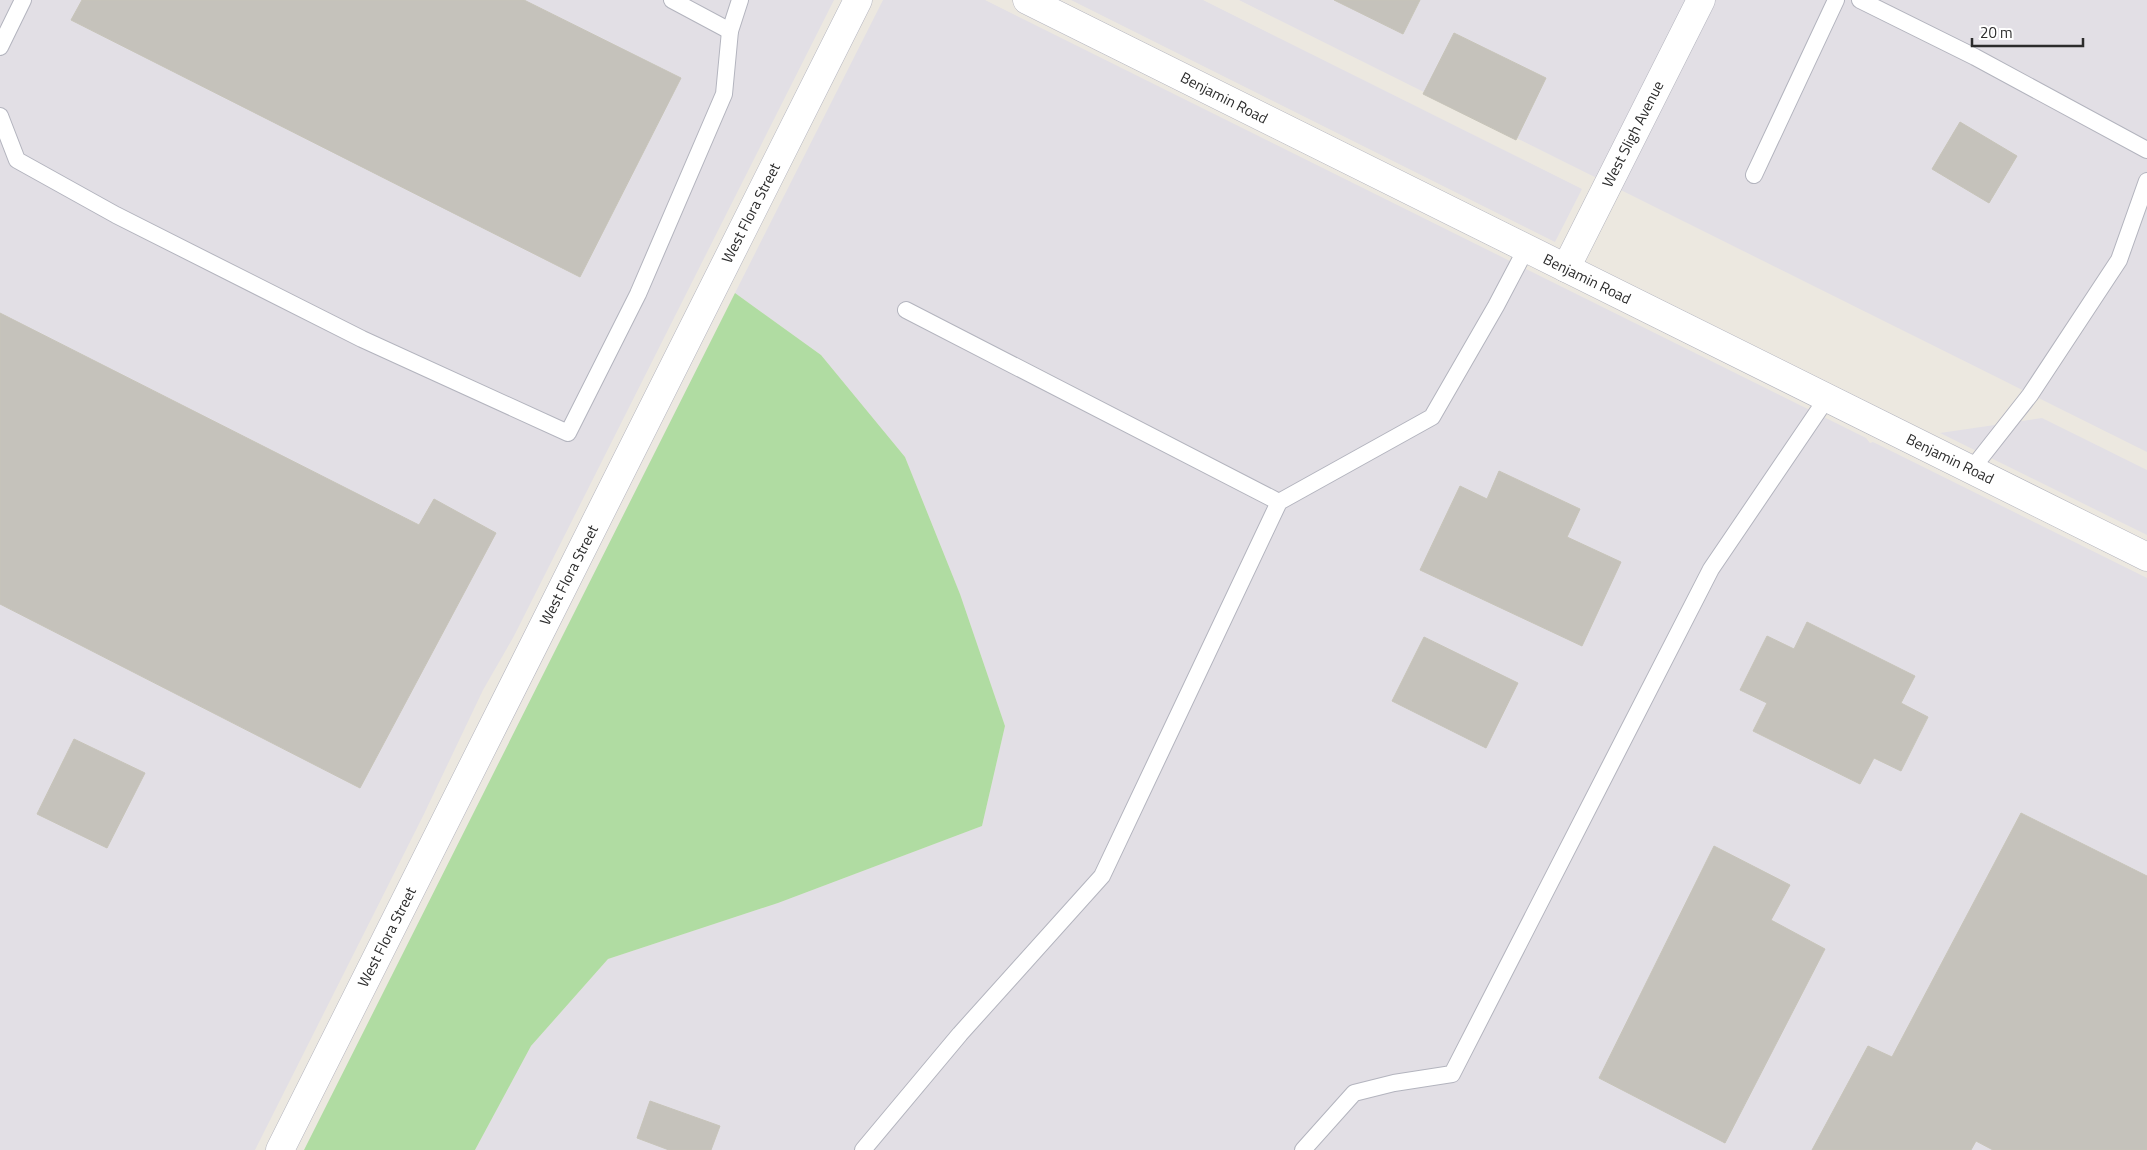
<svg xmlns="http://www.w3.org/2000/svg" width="2147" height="1150" viewBox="0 0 2147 1150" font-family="'Titillium Web',sans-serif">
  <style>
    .industrial { fill: #e2dfe5 }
    .green { fill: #b0dca2 }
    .building { fill: #c5c2bb; stroke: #c7c4b9 }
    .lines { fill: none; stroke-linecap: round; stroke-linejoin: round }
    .service-casing { stroke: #b3b4be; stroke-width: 18 }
    .minor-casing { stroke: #b3b4be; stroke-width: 29 }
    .tertiary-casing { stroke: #b3b4be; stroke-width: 29 }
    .service { stroke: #fff; stroke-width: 16 }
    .minor { stroke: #fff; stroke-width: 28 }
    .tertiary { stroke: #fff; stroke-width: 28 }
    .labels { text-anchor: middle; stroke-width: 4; stroke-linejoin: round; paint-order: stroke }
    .street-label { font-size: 15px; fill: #2c2c2c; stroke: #fff }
  </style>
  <rect width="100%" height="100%" fill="#ece8e0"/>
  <g class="industrial">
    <polygon points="0,0 834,0 514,636 483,690 424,814 255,1150 0,1150"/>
    <polygon points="883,0 985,0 1866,438 1870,443 1873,442 2147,578 2147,1150 475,1150 531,1046 608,959 778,903 982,826 1005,726 960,594 905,457 821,355 735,293"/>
    <polygon points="1071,0 1203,0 1582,189 1555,242"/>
    <polygon points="1239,0 2147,0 2147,452"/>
    <polygon points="2042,418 2147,470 2147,535 1940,433"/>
  </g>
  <polygon class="green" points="735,293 821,355 905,457 960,594 1005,726 982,826 778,903 608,959 531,1046 475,1150 304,1150"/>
  <g class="building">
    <polygon points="82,0 524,0 681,78 580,277 71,20"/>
    <polygon points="1334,0 1420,0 1403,34"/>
    <polygon points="1454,33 1546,78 1516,140 1423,94"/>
    <polygon points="1960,122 2017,156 1989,203 1932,169"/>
    <polygon points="0,313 419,525 434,499 496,533 360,788 0,604"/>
    <polygon points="1499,471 1580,509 1567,537 1621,562 1582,646 1420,570 1460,486 1487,499"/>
    <polygon points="1807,622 1915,676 1901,703 1928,717 1901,771 1874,758 1860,784 1753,731 1767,703 1740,690 1767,636 1794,649"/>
    <polygon points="1424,637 1518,683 1486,748 1392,701"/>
    <polygon points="74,739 145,773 107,848 37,814"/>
    <polygon points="2021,813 2147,876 2147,1150 1993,1150 1976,1141 1971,1150 1812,1150 1868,1046 1892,1057"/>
    <polygon points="1714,846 1790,885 1771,920 1825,949 1725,1143 1599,1078"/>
    <polygon points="650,1101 720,1126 711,1150 669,1150 637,1138"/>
  </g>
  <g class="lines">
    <defs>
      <g id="service">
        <polyline points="672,0 730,31"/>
        <polyline points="1860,0 1975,57 2147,150"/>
        <polyline points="0,47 23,0"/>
        <polyline points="0,116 17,160 116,215 362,339 568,433 638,294 724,94 730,31 740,0"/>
        <polyline points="1754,175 1836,0"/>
        <polyline points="906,310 1279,502"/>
        <polyline points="1971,470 2030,395 2119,260 2147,181"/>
        <polyline points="863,1150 960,1034 1102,876 1279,502 1432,417 1496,306 1526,249"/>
        <polyline points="1303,1150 1354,1093 1394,1083 1452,1074 1711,569 1827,398"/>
      </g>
      <polyline id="minor" points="280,1150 858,0"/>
      <g id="tertiary">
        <polyline points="1027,0 2147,557"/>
        <polyline points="1566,268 1701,0"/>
      </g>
    </defs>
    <use href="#service" class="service-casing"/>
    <use href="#minor" class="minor-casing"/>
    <use href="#tertiary" class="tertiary-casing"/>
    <use href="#service" class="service"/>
    <use href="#minor" class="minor"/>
    <use href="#tertiary" class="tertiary"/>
  </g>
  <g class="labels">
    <g class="street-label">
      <text transform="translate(1224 98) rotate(27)" y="5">Benjamin Road</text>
      <text transform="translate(1633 134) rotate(-63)" y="5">West Sligh Avenue</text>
      <text transform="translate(751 213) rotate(-63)" y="5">West Flora Street</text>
      <text transform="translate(1587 279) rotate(26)" y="5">Benjamin Road</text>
      <text transform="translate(1950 459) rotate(26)" y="5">Benjamin Road</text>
      <text transform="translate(569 575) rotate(-63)" y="5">West Flora Street</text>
      <text transform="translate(387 937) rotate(-63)" y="5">West Flora Street</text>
    </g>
  </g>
  <path d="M1972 38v8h111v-8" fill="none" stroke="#2c2c2c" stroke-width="2.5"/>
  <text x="1980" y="38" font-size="15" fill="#2c2c2c" stroke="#ffffff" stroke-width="4" paint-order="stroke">20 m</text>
</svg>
